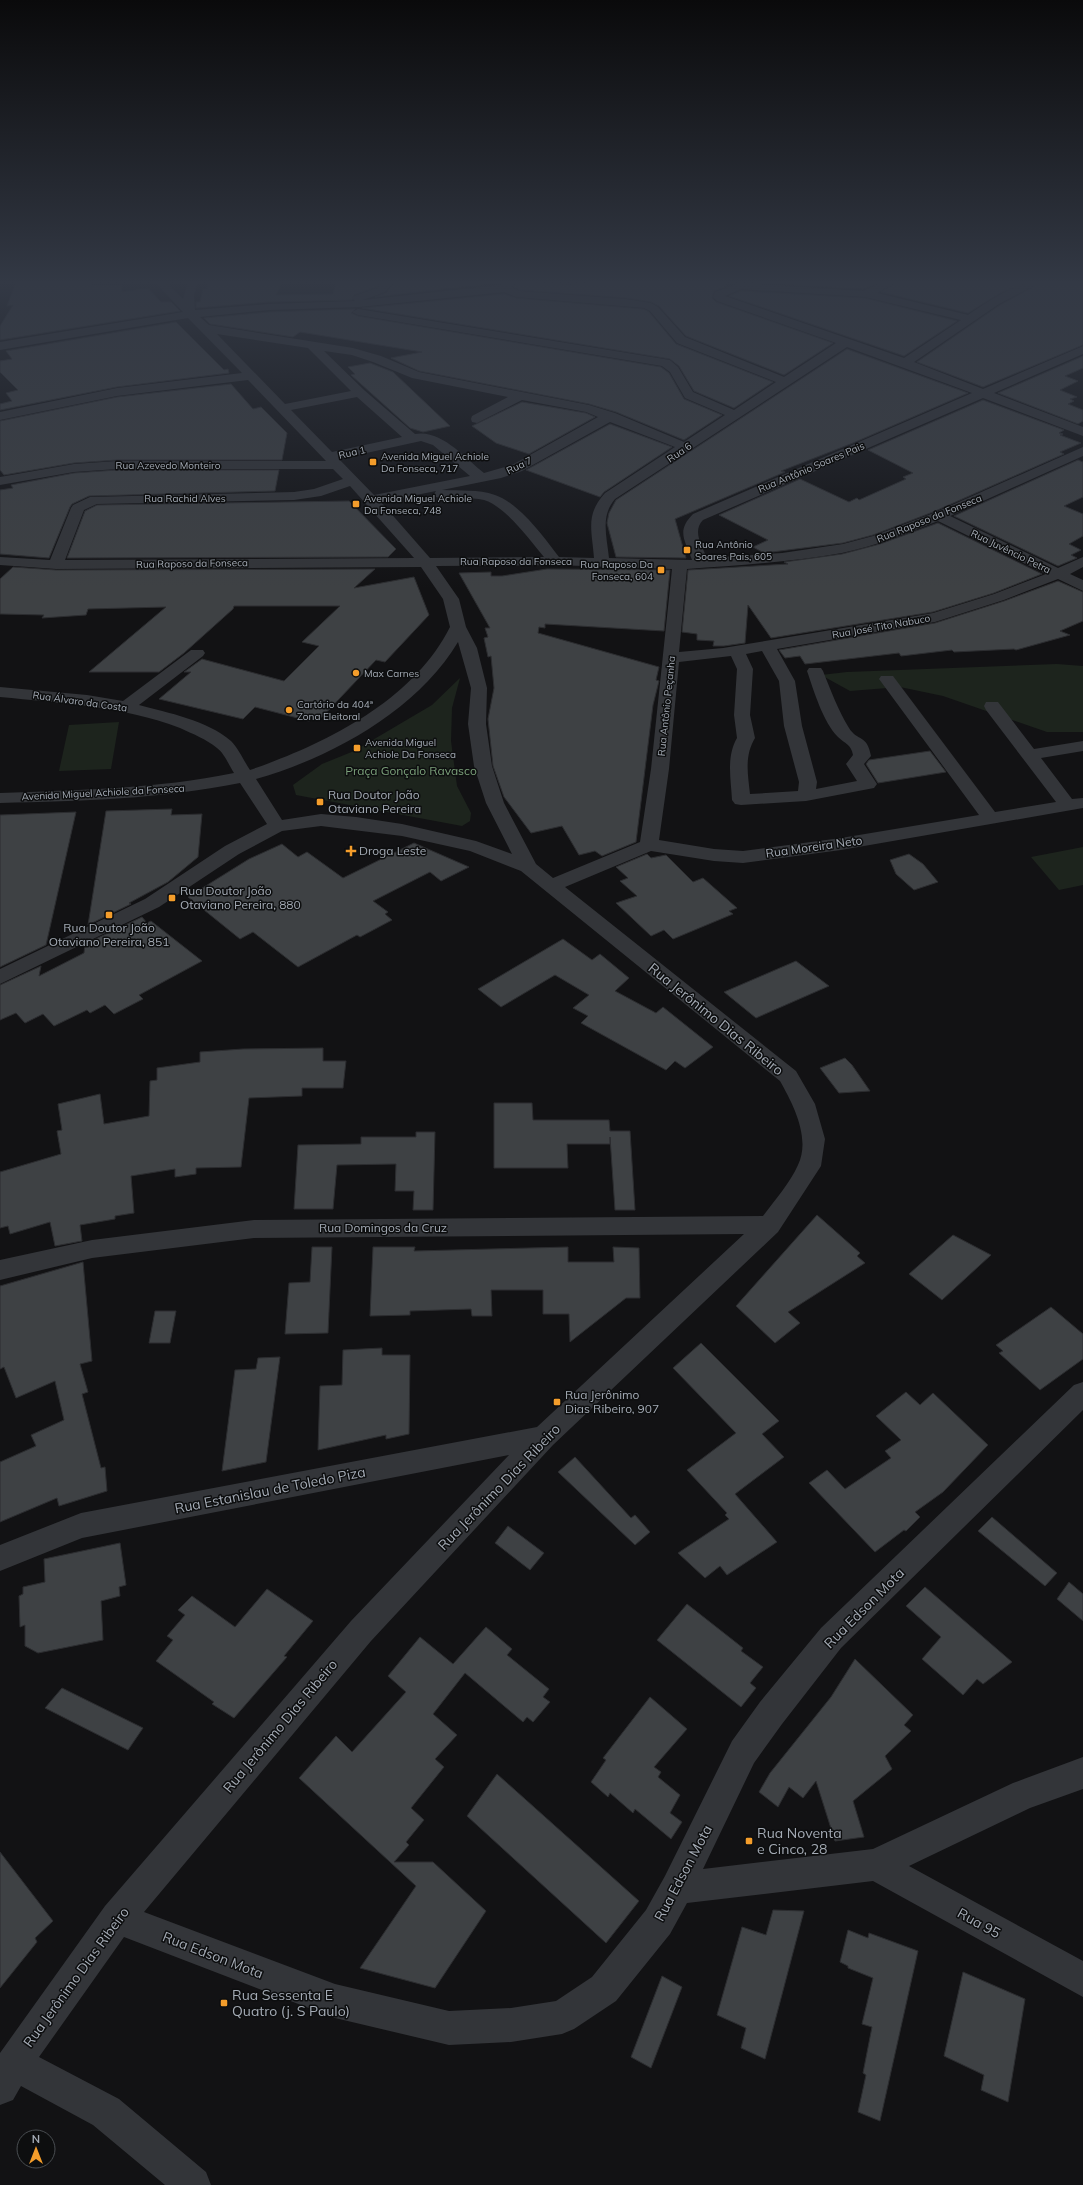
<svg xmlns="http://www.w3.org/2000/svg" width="1083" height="2185" viewBox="0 0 1083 2185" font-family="Mulish,sans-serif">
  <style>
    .green { fill: #1d241d }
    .building { fill: #3e4144; stroke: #2c2d30 }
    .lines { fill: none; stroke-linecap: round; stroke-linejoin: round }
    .minor { fill: #333539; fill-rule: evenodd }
    .poi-dot { fill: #f49d2b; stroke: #0d0e0f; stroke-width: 1.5 }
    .labels { text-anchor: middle; stroke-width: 3; stroke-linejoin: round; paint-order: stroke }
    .far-street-label { font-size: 10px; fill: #a4abb5; stroke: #0d0e0f }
    .far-poi-label { font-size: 10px; fill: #a4abb5; stroke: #0d0e0f; text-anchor: start }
    .park-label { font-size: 12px; fill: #7ba07a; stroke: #0d0e0f }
    .poi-label { font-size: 12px; fill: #a4abb5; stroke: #0d0e0f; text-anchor: start }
    .street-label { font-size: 12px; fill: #a4abb5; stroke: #0d0e0f }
    .near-street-label { font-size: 14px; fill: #a4abb5; stroke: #0d0e0f }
    .near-poi-label { font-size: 14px; fill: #a4abb5; stroke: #0d0e0f; text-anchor: start }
  </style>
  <rect width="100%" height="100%" fill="#121214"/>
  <g class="green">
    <polygon points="1057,664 1083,666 1083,732 1047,732 943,696 900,687 850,691 821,675 847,672"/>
    <polygon points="460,678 452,708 451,741 457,786 471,813 470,821 462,826 296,795 293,785 322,764 354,751 432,705"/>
    <polygon points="119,722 111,769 59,771 69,725"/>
    <polygon points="1083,847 1083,885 1059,890 1031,857"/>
  </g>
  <g class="building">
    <polygon points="16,282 92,282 91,286 121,285 122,292 148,288 161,302 171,302 180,311 0,340 0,326 13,305 7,306"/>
    <polygon points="208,282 282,282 276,295 333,294 336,282 380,282 376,287 354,295 352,300 269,302 196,308 196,302 200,302 203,289 207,289"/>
    <polygon points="395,282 502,282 375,297 386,293"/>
    <polygon points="518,282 570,285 601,282 721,282 727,286 714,291 712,298 716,302 833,343 784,375 686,336 659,306 651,302 626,298 519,290 514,287"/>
    <polygon points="753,282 880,282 863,289"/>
    <polygon points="898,282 1029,282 1002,292 968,313 881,292"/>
    <polygon points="1042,282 1083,282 1083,345 983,387 917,362 1000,305"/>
    <polygon points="741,291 865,298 957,321 904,356 729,296"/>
    <polygon points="504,294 516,298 644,309 649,312 676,344 773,382 734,408 694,391 679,366 670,359 362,308"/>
    <polygon points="355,309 351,313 358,316 661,367 669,373 684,399 722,415 684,440 616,412 589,404 419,371 391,358 422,352 300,332 293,337 210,324 204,318 269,312"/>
    <polygon points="176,322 224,370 228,369 229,373 117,387 0,410 0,404 12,401 6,393 18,390 0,372 0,361 12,359 6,351"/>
    <polygon points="847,349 968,393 853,443 781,471 785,472 675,519 686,558 616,557 607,523 609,513 616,500"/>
    <polygon points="1083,356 1083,368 1065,376 1078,381 1060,390 1077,397 1070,399 1074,401 1068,404 1083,410 1083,421 1078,424 998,393"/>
    <polygon points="370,363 393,372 450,426 423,432 410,428 351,375 355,374 348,367"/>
    <polygon points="231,384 253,409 261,407 287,433 282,460 117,460 74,463 4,475 0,470 0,421 117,397"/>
    <polygon points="983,400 1064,430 1059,433 1063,434 1060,435 1081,443 1060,452 1064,454 933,512 873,535 843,543 764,553 753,547 768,540 719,515 800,479 849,502 857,498 859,500 906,479 903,477 913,473 868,450"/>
    <polygon points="522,402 586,413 595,417 529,454 496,443 472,426"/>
    <polygon points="610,424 672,447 604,492 600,497 526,470"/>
    <polygon points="1078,460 1083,462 1083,497 1064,506 1083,514 1083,536 1069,544 1081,550 1071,555 1077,558 1058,566 954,516"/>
    <polygon points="117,470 279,470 275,491 89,496 72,504 70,507 49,558 0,554 0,490 13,488 11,485 74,473"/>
    <polygon points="349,501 396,549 388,557 67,558 85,511 97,505"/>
    <polygon points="938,523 1042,574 994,593 933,612 771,638 748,605 745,643 724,646 713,646 714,641 697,640 697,634 682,632 688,570 788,564 784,562 842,554 880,544"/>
    <polygon points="13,567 56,570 375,569 354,588 414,577 429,615 385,662 376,660 322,717 309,721 255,707 243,719 159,699 191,672 184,672 202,659 284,681 319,646 302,642 340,606 234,606 233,609 184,653 159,672 89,672 166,607 88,609 86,615 42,618 44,615 0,614 0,579"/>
    <polygon points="547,569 670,570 664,631 545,624 545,628 539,627 538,633 659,667 656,680 659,681 653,705 636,842 602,856 595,851 579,855 562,826 531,833 504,797 493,766 488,719 494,688 491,656 488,657 484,638 488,637 485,628 490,628 459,573 491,572 491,576 502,576"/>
    <polygon points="1058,581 1083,592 1083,621 1060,631 1070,635 1016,650 1014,649 954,652 952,650 901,656 899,653 805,664 800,656 785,658 779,650 935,623 1004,601"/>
    <polygon points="930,751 946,772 878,783 866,764 869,760"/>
    <polygon points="172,809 171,815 202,814 198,857 168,882 129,903 131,904 88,925 106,811"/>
    <polygon points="76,812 46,945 0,967 0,815"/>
    <polygon points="414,843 469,867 441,881 430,872 373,901 388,912 385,914 392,920 360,937 357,935 298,967 253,932 240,939 188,897 249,859 282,844 298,857 307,852 343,878"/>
    <polygon points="647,854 651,858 666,855 693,882 703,878 737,908 729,911 733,914 673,939 664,930 651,936 616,903 637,896 620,881 628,878 616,867"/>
    <polygon points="909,854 923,864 938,882 914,890 896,874 890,860"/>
    <polygon points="142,917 147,923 151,921 202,961 139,995 143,999 114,1014 105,1005 90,1013 87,1010 54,1026 43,1014 25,1023 16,1013 0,1020 0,985 41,966 39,976 84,953 85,944"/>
    <polygon points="563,939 592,960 600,954 629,978 615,991 656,1013 663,1007 713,1047 685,1068 675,1061 666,1070 581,1023 588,1016 573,1008 589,995 555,975 501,1007 478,989"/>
    <polygon points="796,961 829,986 756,1018 724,992"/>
    <polygon points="323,1048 323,1061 346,1061 343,1088 302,1088 302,1096 249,1098 241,1167 196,1168 196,1174 175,1177 175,1169 131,1176 134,1213 115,1216 115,1219 80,1225 82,1241 55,1246 50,1222 10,1234 8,1226 0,1228 0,1172 61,1154 57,1131 62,1130 58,1104 100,1094 104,1124 149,1116 150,1081 157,1080 157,1068 200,1062 200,1052 243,1049"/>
    <polygon points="845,1058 852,1065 870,1091 839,1093 820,1068"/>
    <polygon points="494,1103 532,1103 533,1120 609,1120 610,1131 630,1131 635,1210 615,1210 610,1137 610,1144 567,1144 568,1168 494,1168"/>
    <polygon points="416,1132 435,1132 433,1210 413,1210 414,1191 395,1191 396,1164 337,1165 333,1209 294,1209 298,1145 361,1144 361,1137 416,1137"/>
    <polygon points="817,1215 860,1253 857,1256 865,1263 788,1312 800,1323 775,1343 736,1306"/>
    <polygon points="953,1235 991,1255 942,1300 909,1274"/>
    <polygon points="312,1247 332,1247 328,1333 285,1334 289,1283 310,1282"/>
    <polygon points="373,1247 415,1247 414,1251 568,1247 568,1262 614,1262 613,1247 639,1248 640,1298 626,1298 570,1342 569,1314 543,1314 543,1290 491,1290 492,1316 472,1316 471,1309 410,1311 410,1315 370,1316"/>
    <polygon points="83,1262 92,1361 80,1364 88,1392 82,1394 101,1468 105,1467 107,1491 59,1506 57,1498 0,1522 0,1462 36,1446 31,1435 64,1420 55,1381 16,1398 4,1367 0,1369 0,1286"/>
    <polygon points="1051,1307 1083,1334 1083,1359 1040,1390 999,1353 1003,1351 996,1345"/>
    <polygon points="155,1311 176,1311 170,1343 149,1343"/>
    <polygon points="701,1343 779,1421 762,1434 784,1457 735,1494 777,1542 727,1575 720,1566 705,1578 678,1553 729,1519 725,1515 727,1513 687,1470 736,1433 673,1368"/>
    <polygon points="382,1348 382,1355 410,1355 409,1434 386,1439 386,1435 318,1450 320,1386 342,1385 343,1350"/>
    <polygon points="280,1357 266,1462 222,1471 235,1370 256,1369 258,1358"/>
    <polygon points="906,1392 920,1405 933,1393 988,1445 943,1492 915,1512 920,1517 906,1531 904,1530 875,1552 809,1483 827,1470 845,1489 891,1458 885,1451 901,1440 876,1416"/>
    <polygon points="575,1457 631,1518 635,1515 650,1532 635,1545 558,1472"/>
    <polygon points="992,1517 1057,1573 1045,1586 978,1531"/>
    <polygon points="508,1526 544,1553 530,1570 495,1543"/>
    <polygon points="120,1543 126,1585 119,1587 120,1596 101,1601 103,1640 38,1653 25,1646 25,1625 20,1627 19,1596 23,1594 23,1587 45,1582 44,1559"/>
    <polygon points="1069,1582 1083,1594 1083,1621 1057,1599"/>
    <polygon points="925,1587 1012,1662 983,1684 977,1679 963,1695 922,1659 941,1637 906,1606"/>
    <polygon points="267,1589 313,1621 284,1656 287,1657 234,1718 212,1704 214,1702 156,1661 173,1640 167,1636 185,1615 178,1610 192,1596 235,1627"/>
    <polygon points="687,1604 743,1648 741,1651 763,1667 750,1683 756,1688 741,1707 657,1640"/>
    <polygon points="486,1627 512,1649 507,1655 549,1689 543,1697 550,1702 533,1722 527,1717 523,1722 465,1673 433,1714 457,1735 435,1759 444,1767 411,1808 424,1820 406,1842 409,1845 394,1862 433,1862 486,1911 435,1988 360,1968 416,1886 299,1778 336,1736 352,1752 406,1692 388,1676 420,1637 453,1664"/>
    <polygon points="855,1659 913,1715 904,1725 911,1731 885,1756 892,1769 853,1801 864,1837 835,1841 816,1781 803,1798 789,1787 778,1807 759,1792 770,1773 831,1697"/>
    <polygon points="62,1688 143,1728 128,1750 45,1708"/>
    <polygon points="650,1697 687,1729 654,1767 661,1772 658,1777 680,1795 670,1813 682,1822 671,1839 635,1809 633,1813 610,1793 608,1797 591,1782 606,1760 603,1758"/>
    <polygon points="497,1774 639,1901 606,1943 467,1816"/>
    <polygon points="0,1852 53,1921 35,1938 37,1942 0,1988"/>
    <polygon points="773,1910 804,1911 765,2059 741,2048 746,2028 717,2015 742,1927 766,1935"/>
    <polygon points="848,1930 868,1938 869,1933 918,1951 880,2121 858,2112 866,2075 863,2073 872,2027 862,2024 873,1978 848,1968 848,1966 840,1962"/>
    <polygon points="963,1972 1025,1999 1008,2102 981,2090 984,2075 944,2056"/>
    <polygon points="662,1976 682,1987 651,2068 631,2057"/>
  </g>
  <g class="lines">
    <path class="minor" d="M155 282H166L183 299 188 282H198L194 295 195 310 269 304 355 301 352 298 354 296 377 288 382 282H394L385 292 363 300 501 285 504 282H517L512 287 519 291 626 299 651 303 658 307 685 337 784 377 836 343 717 301 713 297 715 292 740 283 863 291 883 282H897L877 293 968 315C990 300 1015 282 1041 282L999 304 914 362 983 389 1083 346V354L994 393 1083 427V436L983 398 703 520C692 531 702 546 707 558L782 553 843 544 873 536 934 513 1083 447V456L950 516 1058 568 1083 557V567L1070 574 1083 580V591L1058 579 1004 600 935 622 777 649 795 681 802 726 817 782 816 789 857 781 846 764 853 755C851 744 845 744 838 737 823 722 814 691 807 671L809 668H821L823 671C831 691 838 710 849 728 858 742 867 734 871 756L864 764 877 784 874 788 806 801 741 805 735 804 732 800C731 779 726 757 737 738L734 715 737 669 731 656 679 662 669 769 659 840 714 849 743 851 841 838 979 815 879 679 881 676H893L995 812 1056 802 986 710 984 706 986 702H998L1034 749 1083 741V751L1041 758 1072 799 1083 798V808L841 850 743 863 714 861 651 851 565 887 796 1071 815 1104 825 1139 821 1166 778 1232 553 1445 371 1641 144 1912 335 1984 449 2011 511 2008 556 2001 592 1977 646 1910 665 1876 732 1741 760 1702 821 1628 1074 1385 1083 1382V1410L841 1648 782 1724 754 1763 703 1869 873 1849 1013 1783 1083 1757V1789L1030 1808 909 1866 1083 1961V1997L873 1881 687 1903 670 1934 616 2001 574 2029 562 2034 511 2042 449 2045 335 2018 124 1937 39 2057 119 2099 206 2172 211 2185H165L93 2125 21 2086 13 2100 0 2105V2053L105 1906 351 1621 509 1455 82 1538 0 1571V1545L81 1513 537 1427 744 1234 254 1238 92 1258 0 1280V1260L92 1240 254 1220 763 1216C775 1200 790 1183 798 1165 811 1138 793 1104 780 1081L521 871 470 851 402 836 321 826 282 831 239 854 159 907 0 984V969L145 899 225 846 267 824 240 783C161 799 81 801 0 803V793C78 790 157 789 234 773 229 765 224 753 217 748 206 739 193 734 180 728 122 706 61 703 0 697V687L87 695 123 701 191 650H203L205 653 203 656 139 705C168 713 207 720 231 741 238 748 244 761 250 770 325 744 413 701 450 627L443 599 421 567 56 569 0 565V557L50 560 71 508 73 505 90 497 294 492 314 489 343 479 333 469H117L74 472 0 485V477L74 464 117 461H326L248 380 117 396 0 420V412L117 388 242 373 188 318 0 350V342L183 312ZM741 289 865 297 961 320 904 358 725 296ZM504 292 516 297 644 308 650 311 677 343 776 382 734 410 693 392 678 367 670 360 358 309 352 312 358 315 662 366 670 372 685 398 725 415 684 442 615 413 589 405 419 372 381 356 353 348 209 325 200 317 269 310 359 307ZM217 334 308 348 351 391 285 404ZM847 347 972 393 693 514C676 531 685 540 692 560L609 558C607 537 600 516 615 499ZM324 351 352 355 373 362 412 378 508 397 472 416 471 419 472 422 477 423 522 400 586 412 598 417 512 465 484 473C465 458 441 429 415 434L364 390ZM357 397 402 437 332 452 291 410ZM610 422 675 447 605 493C585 515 592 530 594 558L559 557C544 537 519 503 495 495 478 489 460 491 442 490L501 478 522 471ZM421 441 433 445 470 476 374 495 339 459ZM350 486 414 558 65 560 84 510 97 504 294 500 321 496ZM436 491 434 494 436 497 441 498C455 499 470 497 484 500 505 506 530 540 544 557L430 558 381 502ZM938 521 1046 574 994 594 933 613 723 648 679 652 687 569C739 565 791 562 842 553 876 546 907 533 938 521ZM555 565 672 569 651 769 640 842 553 878 536 864 504 803 492 766 486 724 487 688 477 648 466 627 459 599 436 566ZM458 642 471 688 468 724 474 766 486 803 512 854 476 841 402 824 356 817 321 814 282 820 256 779C330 758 417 711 458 642ZM762 651 779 681 784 726 799 782 798 791 750 794C748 775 744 756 755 738L750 715 753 669 746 654Z"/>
  </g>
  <linearGradient id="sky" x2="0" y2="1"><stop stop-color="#0a0a0b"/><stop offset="0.48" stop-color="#333945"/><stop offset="1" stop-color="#333945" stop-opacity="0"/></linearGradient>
  <rect width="1083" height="588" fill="url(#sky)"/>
  <g class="poi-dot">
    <rect x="369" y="458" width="8" height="8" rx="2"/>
    <rect x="352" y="500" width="8" height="8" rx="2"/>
    <rect x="683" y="546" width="8" height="8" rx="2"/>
    <rect x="657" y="566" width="8" height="8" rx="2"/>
    <circle cx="356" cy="673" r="4"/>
    <circle cx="289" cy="710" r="4"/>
    <rect x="353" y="744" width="8" height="8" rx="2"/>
    <rect x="316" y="798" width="8" height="8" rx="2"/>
    <path d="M349 845h4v4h4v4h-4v4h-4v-4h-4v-4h4z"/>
    <rect x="168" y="894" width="8" height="8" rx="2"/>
    <rect x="105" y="911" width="8" height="8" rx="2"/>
    <rect x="553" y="1398" width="8" height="8" rx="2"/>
    <rect x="745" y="1837" width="8" height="8" rx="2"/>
    <rect x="220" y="1999" width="8" height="8" rx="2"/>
  </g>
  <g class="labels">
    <g class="far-street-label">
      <text transform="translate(352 452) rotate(-13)" y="4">Rua 1</text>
      <text transform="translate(679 452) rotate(-34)" y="4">Rua 6</text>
      <text x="168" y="469">Rua Azevedo Monteiro</text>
      <text transform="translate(519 465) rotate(-26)" y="4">Rua 7</text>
      <text transform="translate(811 467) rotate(-23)" y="4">Rua Antônio Soares Pais</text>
      <text x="185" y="502">Rua Rachid Alves</text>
      <text transform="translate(929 518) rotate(-22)" y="4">Rua Raposo da Fonseca</text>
      <text transform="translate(1011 551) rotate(26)" y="4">Rua Juvêncio Petra</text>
      <text x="516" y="565">Rua Raposo da Fonseca</text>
      <text transform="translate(192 563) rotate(-1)" y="4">Rua Raposo da Fonseca</text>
      <text transform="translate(881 626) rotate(-10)" y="4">Rua José Tito Nabuco</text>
      <text transform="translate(80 701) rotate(8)" y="4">Rua Álvaro da Costa</text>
      <text transform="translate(666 706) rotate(-84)" y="4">Rua Antônio Peçanha</text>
      <text transform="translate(103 792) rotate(-3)" y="4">Avenida Miguel Achiole da Fonseca</text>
    </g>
    <g class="far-poi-label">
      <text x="381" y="460">Avenida Miguel Achiole<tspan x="381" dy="12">Da Fonseca, 717</tspan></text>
      <text x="364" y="502">Avenida Miguel Achiole<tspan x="364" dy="12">Da Fonseca, 748</tspan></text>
      <text x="695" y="548">Rua Antônio<tspan x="695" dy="12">Soares Pais, 605</tspan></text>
      <text x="653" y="568" text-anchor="end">Rua Raposo Da<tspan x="653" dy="12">Fonseca, 604</tspan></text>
      <text x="364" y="677">Max Carnes</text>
      <text x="297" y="708">Cartório da 404ª<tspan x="297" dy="12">Zona Eleitoral</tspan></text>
      <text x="365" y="746">Avenida Miguel<tspan x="365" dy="12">Achiole Da Fonseca</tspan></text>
    </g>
    <g class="park-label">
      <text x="411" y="775">Praça Gonçalo Ravasco</text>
    </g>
    <g class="poi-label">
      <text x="328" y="799">Rua Doutor João<tspan x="328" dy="14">Otaviano Pereira</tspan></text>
      <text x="359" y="855">Droga Leste</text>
      <text x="180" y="895">Rua Doutor João<tspan x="180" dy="14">Otaviano Pereira, 880</tspan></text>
      <text x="109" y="932" text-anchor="middle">Rua Doutor João<tspan x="109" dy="14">Otaviano Pereira, 851</tspan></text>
      <text x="565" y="1399">Rua Jerônimo<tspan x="565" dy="14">Dias Ribeiro, 907</tspan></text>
    </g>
    <g class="street-label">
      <text transform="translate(814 847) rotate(-8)" y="4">Rua Moreira Neto</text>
      <text x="383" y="1232">Rua Domingos da Cruz</text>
    </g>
    <g class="near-street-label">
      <text transform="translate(716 1019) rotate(39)" y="5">Rua Jerônimo Dias Ribeiro</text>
      <text transform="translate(499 1487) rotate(-46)" y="5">Rua Jerônimo Dias Ribeiro</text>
      <text transform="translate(270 1490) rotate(-11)" y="5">Rua Estanislau de Toledo Piza</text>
      <text transform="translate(864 1608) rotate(-45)" y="5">Rua Edson Mota</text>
      <text transform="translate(280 1726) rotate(-50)" y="5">Rua Jerônimo Dias Ribeiro</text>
      <text transform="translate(683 1873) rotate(-62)" y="5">Rua Edson Mota</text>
      <text transform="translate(979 1923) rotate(29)" y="5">Rua 95</text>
      <text transform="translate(213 1955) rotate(21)" y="5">Rua Edson Mota</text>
      <text transform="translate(76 1977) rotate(-54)" y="5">Rua Jerônimo Dias Ribeiro</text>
    </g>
    <g class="near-poi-label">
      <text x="757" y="1838">Rua Noventa<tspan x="757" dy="16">e Cinco, 28</tspan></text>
      <text x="232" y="2000">Rua Sessenta E<tspan x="232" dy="16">Quatro (j. S Paulo)</tspan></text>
    </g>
  </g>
  <g transform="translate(36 2149)"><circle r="19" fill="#0d0e0f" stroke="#494d51"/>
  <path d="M0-3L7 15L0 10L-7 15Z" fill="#f49d2b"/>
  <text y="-6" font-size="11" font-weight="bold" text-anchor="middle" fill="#a4abb5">N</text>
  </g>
</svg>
